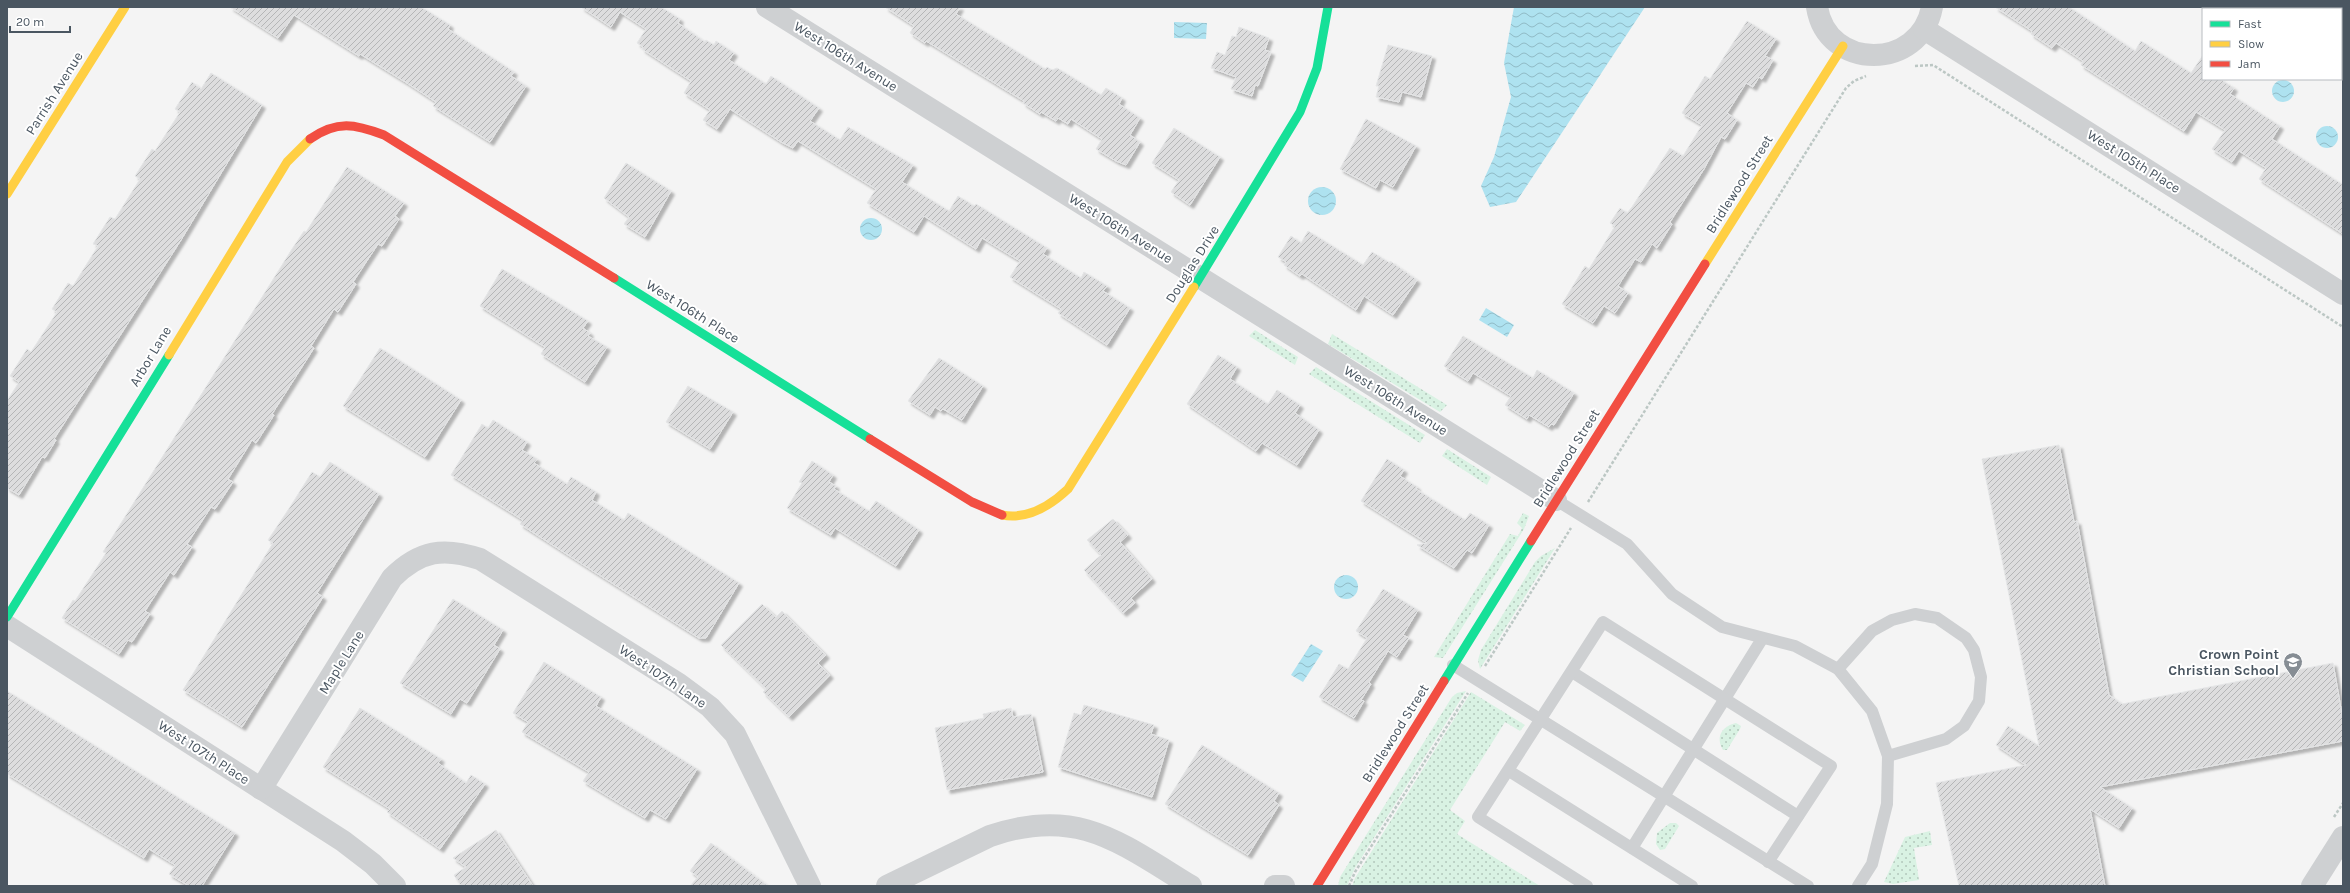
<svg xmlns="http://www.w3.org/2000/svg" width="2350" height="893" viewBox="0 0 2350 893" font-family="Karla,sans-serif">
  <style>
    .grass { fill: url(#grass-dots) }
    .water { fill: url(#water-waves) }
    .building { fill: url(#building-hatch); stroke: #e5e6e7; filter: url(#shadow) }
    .lines { fill: none; stroke-linecap: round; stroke-linejoin: round }
    .path { stroke: #bcc7c4; stroke-width: 2.5; stroke-dasharray: 3 2; stroke-linecap: butt }
    .lane { stroke: #ced0d2; stroke-width: 12 }
    .street { stroke: #ced0d2; stroke-width: 22 }
    .fast { stroke: #16e098; stroke-width: 9 }
    .slow { stroke: #ffcf43; stroke-width: 9 }
    .jam { stroke: #f24e42; stroke-width: 9 }
    .labels { text-anchor: middle; stroke-width: 4; stroke-linejoin: round; paint-order: stroke }
    .street-label { font-size: 14px; fill: #4a5661; stroke: #fff }
    .poi-label { font-size: 14px; font-weight: bold; fill: #4a5661; stroke: #fff; text-anchor: end }
  </style>
  <defs>
    <pattern id="grass-dots" width="8" height="8" patternUnits="userSpaceOnUse"><rect width="8" height="8" fill="#d9f2e3"/><path d="M2 2h.1M6 6h.1" fill="none" stroke="#b2c7bb" stroke-width="1.8" stroke-linecap="round"/></pattern>
    <pattern id="water-waves" width="16" height="10" patternUnits="userSpaceOnUse"><rect width="16" height="10" fill="#aee2f0"/><path d="M0 5q4-4 8 0t8 0" fill="none" stroke="#90bac6"/></pattern>
    <pattern id="building-hatch" width="6" height="6" patternUnits="userSpaceOnUse"><rect width="6" height="6" fill="#ddddde"/><path d="M-1 1l2-2M0 6l6-6M5 7l2-2" fill="none" stroke="#b5b6b7"/></pattern>
    <filter id="shadow"><feDropShadow dx="3.5" dy="3.5" stdDeviation="1" flood-color="#0004"/></filter>
  </defs>
  <rect width="100%" height="100%" fill="#f4f4f4"/>
  <g class="grass">
    <polygon points="1255,330 1298,357 1295,365 1249,336"/>
    <polygon points="1332,334 1447,405 1440,412 1328,344"/>
    <polygon points="1316,367 1425,435 1420,443 1309,374"/>
    <polygon points="1447,449 1491,477 1487,485 1442,456"/>
    <polygon points="1523,513 1529,516 1524,529 1443,658 1434,657 1510,534 1518,536 1522,528 1517,523"/>
    <polygon points="1555,548 1480,669 1478,660 1481,650 1535,562 1541,556"/>
    <polygon points="1466,691 1355,868 1347,886 1338,886 1340,877 1452,697 1457,693"/>
    <polygon points="1471,692 1525,725 1520,731 1505,722 1450,810 1465,821 1457,834 1540,886 1352,886 1355,878"/>
    <path d="M1736 723 1741 726 1740 729 1727 750H1723C1715 737 1722 726 1736 723Z"/>
    <polygon points="1670,823 1676,823 1679,826 1665,849 1660,850 1656,844 1657,833"/>
    <polygon points="1930,831 1932,845 1914,848 1919,880 1893,884 1884,882 1905,837"/>
  </g>
  <g class="water">
    <polygon points="1514,7 1645,7 1516,202 1490,207 1481,186 1494,157 1511,97 1504,63"/>
    <polygon points="1174,22 1207,23 1206,39 1174,38"/>
    <circle cx="2283" cy="91" r="11"/>
    <circle cx="2327" cy="137" r="11"/>
    <circle cx="1322" cy="201" r="14"/>
    <circle cx="871" cy="229" r="11"/>
    <polygon points="1486,308 1514,325 1507,337 1479,320"/>
    <circle cx="1346" cy="587" r="12"/>
    <polygon points="1311,644 1323,651 1303,682 1291,675"/>
  </g>
  <g class="building">
    <polygon points="230,7 421,7 450,25 448,29 514,72 511,76 526,86 490,142 433,106 436,102 407,83 360,54 359,56 294,15 278,38"/>
    <polygon points="581,7 661,7 680,19 678,23 705,42 706,40 714,45 716,41 734,53 729,60 766,84 771,76 819,108 810,121 840,140 848,127 913,165 902,182 949,211 958,196 974,206 976,204 1047,248 1043,254 1081,278 1084,272 1107,286 1103,291 1130,308 1107,345 1058,313 1061,309 1010,277 1020,261 982,238 976,249 924,216 914,232 867,203 876,189 798,141 793,148 781,142 730,109 717,129 703,120 710,110 684,93 691,81 642,49 643,47 637,43 646,29 620,12 611,27"/>
    <polygon points="885,7 960,7 956,14 1045,69 1047,67 1052,70 1057,68 1101,95 1106,88 1122,98 1119,104 1140,118 1130,135 1140,142 1126,165 1116,161 1096,149 1102,139 1071,119 1068,124 1058,118 1056,121 1041,112 1040,114 1023,103 1024,101 936,47 926,41 925,43 910,33 914,26"/>
    <polygon points="1995,7 2069,7 2135,51 2141,41 2191,73 2203,55 2203,79 2220,79 2234,88 2230,94 2280,126 2272,139 2343,185 2343,234 2259,179 2266,168 2239,151 2232,162 2212,149 2225,130 2196,112 2184,131 2081,65 2083,61 2056,43 2052,48 2031,34 2032,31"/>
    <polygon points="1747,21 1776,39 1765,56 1773,60 1762,79 1759,77 1753,87 1746,83 1727,113 1737,120 1725,139 1721,137 1704,169 1670,222 1672,224 1657,248 1652,244 1641,262 1635,259 1618,286 1628,293 1615,313 1604,306 1593,323 1562,304 1585,266 1589,269 1615,226 1610,223 1620,208 1627,213 1632,207 1670,148 1683,156 1702,125 1682,113 1705,76 1710,79"/>
    <polygon points="1239,27 1269,38 1265,50 1271,52 1258,86 1255,85 1252,96 1231,89 1236,77 1211,68 1217,52 1225,55 1232,36 1236,37"/>
    <polygon points="1388,45 1432,56 1421,97 1402,92 1399,102 1376,97 1379,86 1376,86"/>
    <polygon points="211,73 262,105 181,240 54,439 56,440 45,458 42,457 19,495 7,488 7,401 19,382 10,376 27,349 31,352 57,312 52,309 68,283 73,286 98,246 93,244 110,217 115,219 140,179 135,176 152,149 155,151 180,112 175,109 192,82 201,89"/>
    <polygon points="1366,119 1416,146 1393,187 1380,180 1376,188 1340,169"/>
    <polygon points="1174,128 1220,157 1190,205 1171,192 1179,180 1152,163"/>
    <polygon points="626,163 671,191 645,237 624,224 629,217 604,198"/>
    <polygon points="347,167 404,203 395,216 399,219 382,246 378,244 353,282 356,284 338,312 334,309 311,346 314,348 272,414 274,415 256,443 252,440 228,479 233,482 215,509 211,507 187,544 192,547 174,575 170,572 145,611 150,614 132,642 128,640 119,654 62,618 73,600 75,601 106,553 103,552 292,249 304,231 306,232"/>
    <polygon points="1308,231 1363,265 1372,252 1390,263 1390,261 1417,280 1393,315 1364,296 1356,310 1302,274 1300,276 1284,265 1286,262 1278,257 1291,236 1301,243"/>
    <polygon points="502,269 588,321 583,328 590,333 588,336 607,347 585,382 541,354 545,347 480,306"/>
    <polygon points="1463,336 1533,378 1537,370 1574,393 1554,425 1551,424 1549,427 1529,415 1527,419 1505,405 1511,396 1473,373 1468,381 1444,366"/>
    <polygon points="380,348 461,400 425,457 343,406"/>
    <polygon points="1218,355 1237,367 1230,379 1268,404 1277,390 1300,405 1295,413 1319,430 1297,465 1262,443 1256,451 1187,404"/>
    <polygon points="939,358 983,386 962,420 943,409 941,411 935,407 930,415 908,401"/>
    <polygon points="688,386 733,412 710,449 666,422"/>
    <polygon points="493,420 527,442 522,450 537,459 534,463 567,484 571,477 596,492 592,500 624,520 628,513 739,583 706,638 699,638 593,571 520,524 523,520 451,475 482,424 488,428"/>
    <polygon points="2059,445 2074,522 2077,521 2109,695 2122,704 2333,663 2343,720 2343,741 2100,787 2132,808 2119,828 2090,809 2105,886 1959,886 1936,783 2026,765 1996,745 2008,726 2039,746 1982,459"/>
    <polygon points="1387,459 1404,470 1400,476 1417,487 1416,489 1465,520 1470,513 1489,525 1472,553 1467,550 1454,568 1417,545 1427,543 1361,501"/>
    <polygon points="812,461 833,475 829,482 836,486 834,489 869,511 876,501 919,530 896,566 835,528 831,535 787,508 802,483 799,482"/>
    <polygon points="330,462 379,494 317,593 323,597 242,727 183,690 273,543 268,540 290,507 312,472 320,477"/>
    <polygon points="1113,519 1128,535 1120,542 1152,579 1131,598 1135,603 1123,613 1084,570 1101,555 1087,540"/>
    <polygon points="1383,589 1418,610 1403,635 1409,638 1397,657 1388,651 1369,682 1371,684 1361,700 1364,701 1354,718 1319,697 1339,664 1348,669 1367,638 1356,631"/>
    <polygon points="453,599 503,630 494,645 500,649 467,703 460,699 451,714 400,683"/>
    <polygon points="762,604 776,617 782,611 826,655 818,663 830,675 789,717 763,692 766,689 721,645"/>
    <polygon points="544,662 601,697 596,706 697,769 666,819 650,810 645,818 616,801 583,781 589,772 522,732 528,722 513,713"/>
    <polygon points="7,691 235,833 202,886 189,886 169,874 175,865 149,849 144,858 7,774"/>
    <polygon points="1084,705 1154,725 1151,734 1169,740 1152,797 1058,767 1074,713 1081,715"/>
    <polygon points="360,708 441,759 438,763 466,783 471,775 485,784 440,849 387,812 390,809 323,767"/>
    <polygon points="1011,708 1013,717 1031,714 1043,772 947,790 935,728 984,718 983,714"/>
    <polygon points="1202,745 1279,793 1274,801 1279,805 1248,855 1165,804"/>
    <polygon points="496,830 533,886 461,886 454,875 466,867 453,858"/>
    <polygon points="711,843 768,886 690,886 698,877 690,871"/>
  </g>
  <g class="lines">
    <g class="path">
      <polyline points="1915,66 1933,65 1955,79 2343,327"/>
      <polyline points="1588,502 1846,88 1854,81 1866,76"/>
      <polyline points="1485,666 1571,528"/>
      <polyline points="2334,817 2343,803"/>
      <polyline points="1349,886 1355,872 1468,693"/>
    </g>
    <g class="lane">
      <polyline points="1556,500 1627,544 1672,594 1722,627 1795,646 1838,669 1872,711 1888,756 1887,804 1872,864 1858,886"/>
      <polyline points="1453,665 1808,886"/>
      <polyline points="1838,669 1872,631 1892,620 1915,614 1937,618 1966,638 1974,650 1981,677 1979,701 1964,726 1946,739 1888,756"/>
      <polyline points="1572,672 1798,816"/>
      <polyline points="1509,771 1692,886"/>
      <polyline points="1632,848 1762,639"/>
      <polyline points="1587,886 1478,817 1603,622 1831,766 1768,862"/>
    </g>
    <g class="street">
      <polyline points="767,7 1556,500"/>
      <path d="M1817 7C1827 71 1920 71 1932 7"/>
      <polyline points="1924,29 2343,294"/>
      <polyline points="7,626 343,841 373,864 395,886"/>
      <path d="M261 789 392 578C420 550 444 547 480 559L679 684 710 707 735 734 810 886"/>
      <path d="M887 886 990 836C1077 806 1119 842 1191 886"/>
      <polyline points="1275,886 1284,886"/>
      <polyline points="2312,886 2343,837"/>
    </g>
    <g class="fast">
      <polyline points="614,278 870,439"/>
      <polyline points="1194,287 1300,112 1317,68 1328,7"/>
      <polyline points="7,617 169,355"/>
      <polyline points="1444,681 1531,541"/>
    </g>
    <g class="slow">
      <polyline points="7,194 125,7"/>
      <polyline points="1705,264 1843,46"/>
      <polyline points="169,355 287,162 310,139"/>
      <path d="M1002 515C1028 520 1050 506 1068 489L1194 287"/>
    </g>
    <g class="jam">
      <path d="M310 139C337 120 355 124 384 135L614 278"/>
      <polyline points="870,439 972,502 1002,515"/>
      <polyline points="1531,541 1705,264"/>
      <polyline points="1317,886 1444,681"/>
    </g>
  </g>
  <defs>
    <symbol id="school-pin" viewBox="-11 -11 22 30"><path d="M0 17L-7.5 6A9.5 9.5 0 1 1 7.5 6Z" fill="#868d94" stroke="#fff"/><path d="M0-5L7-2L0 1L-7-2ZM-4 1L0 2.5L4 1V4Q0 6-4 4Z" fill="#fff"/></symbol>
  </defs>
  <g fill-rule="evenodd">
    <use href="#school-pin" x="2282" y="651" width="22" height="30"/>
  </g>
  <g class="labels">
    <g class="street-label">
      <text transform="translate(846 56) rotate(32)" y="5">West 106th Avenue</text>
      <text transform="translate(54 93) rotate(-58)" y="5">Parrish Avenue</text>
      <text transform="translate(2134 161) rotate(32)" y="5">West 105th Place</text>
      <text transform="translate(1739 184) rotate(-58)" y="5">Bridlewood Street</text>
      <text transform="translate(1121 228) rotate(32)" y="5">West 106th Avenue</text>
      <text transform="translate(1192 264) rotate(-58)" y="5">Douglas Drive</text>
      <text transform="translate(693 311) rotate(32)" y="5">West 106th Place</text>
      <text transform="translate(150 356) rotate(-59)" y="5">Arbor Lane</text>
      <text transform="translate(1396 400) rotate(32)" y="5">West 106th Avenue</text>
      <text transform="translate(1566 458) rotate(-58)" y="5">Bridlewood Street</text>
      <text transform="translate(341 662) rotate(-58)" y="5">Maple Lane</text>
      <text transform="translate(663 676) rotate(34)" y="5">West 107th Lane</text>
      <text transform="translate(1395 733) rotate(-58)" y="5">Bridlewood Street</text>
      <text transform="translate(204 752) rotate(33)" y="5">West 107th Place</text>
    </g>
    <g class="poi-label">
      <text x="2279" y="659">Crown Point<tspan x="2279" dy="16">Christian School</tspan></text>
    </g>
  </g>
  <rect width="2350" height="893" fill="none" stroke="#4a5661" stroke-width="16"/>
  <rect x="2202" y="8" width="140" height="72" fill="#ffffff" stroke="#b7bbc0"/>
  <rect x="2210" y="21" width="20" height="6" fill="#16e098" stroke="#b7bbc0"/>
  <text x="2238" y="28" font-size="12" fill="#4a5661">Fast</text>
  <rect x="2210" y="41" width="20" height="6" fill="#ffcf43" stroke="#b7bbc0"/>
  <text x="2238" y="48" font-size="12" fill="#4a5661">Slow</text>
  <rect x="2210" y="61" width="20" height="6" fill="#f24e42" stroke="#b7bbc0"/>
  <text x="2238" y="68" font-size="12" fill="#4a5661">Jam</text>
  <path d="M10 26v6h60v-6" fill="none" stroke="#4a5661" stroke-width="2"/>
  <text x="16" y="26" font-size="12" fill="#4a5661" stroke="#ffffff" stroke-width="3" paint-order="stroke">20 m</text>
</svg>
